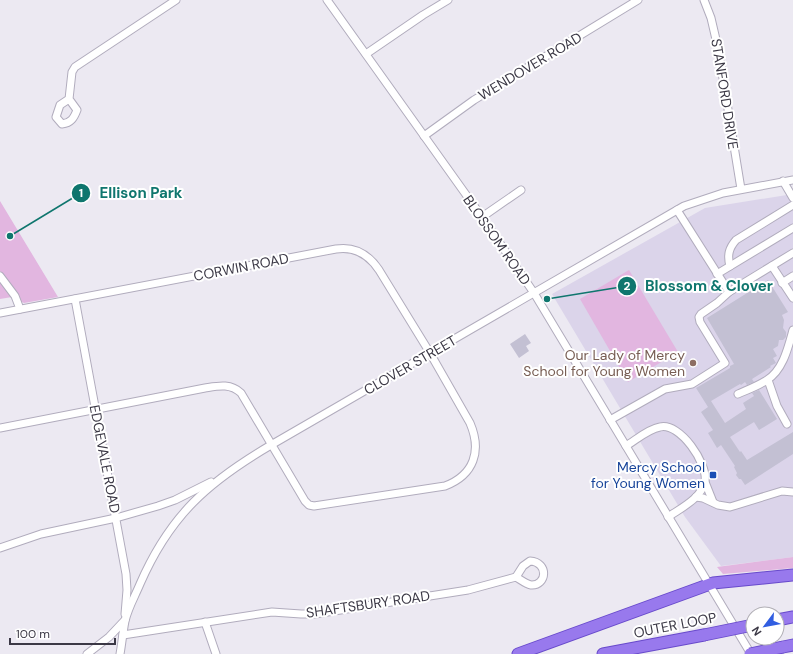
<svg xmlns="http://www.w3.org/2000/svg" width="793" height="654" viewBox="0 0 793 654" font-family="'DM Sans',sans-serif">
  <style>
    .education { fill: #dbd4ea }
    .green { fill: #e2b6e0 }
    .building { fill: #c3c0d3 }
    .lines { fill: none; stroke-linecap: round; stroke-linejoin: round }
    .minor-casing { stroke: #b1acbd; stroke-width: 9 }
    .highway-casing { stroke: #684acb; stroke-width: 13 }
    .minor { stroke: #fff; stroke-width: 7 }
    .highway { stroke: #9879ed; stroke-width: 11 }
    .highway-bridge-casing { stroke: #684acb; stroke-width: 13; stroke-linecap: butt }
    .highway-bridge { stroke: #9879ed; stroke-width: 11 }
    .education-dot { fill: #8d6e63; stroke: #fff; stroke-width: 1.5 }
    .transit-dot { fill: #1a4fb4; stroke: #fff; stroke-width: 1.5 }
    .labels { text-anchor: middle; stroke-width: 4; stroke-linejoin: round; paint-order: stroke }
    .street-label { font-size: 14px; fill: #3b3845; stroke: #fff }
    .education-label { font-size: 14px; fill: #785e54; stroke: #fff; text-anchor: end }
    .transit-label { font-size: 14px; fill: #164399; stroke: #fff; text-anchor: end }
    .leader { fill: none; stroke: #0f766e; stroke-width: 1.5 }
    .callout-dot { fill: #0f766e; stroke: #fff; stroke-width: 1.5 }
    .mark-label { font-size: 12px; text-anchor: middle; font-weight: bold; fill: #fff }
    .callout-label { font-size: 15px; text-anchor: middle; font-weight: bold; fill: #0f766e; stroke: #fff; stroke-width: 4; stroke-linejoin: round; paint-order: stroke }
  </style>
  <rect width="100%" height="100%" fill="#ece9f2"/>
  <polygon class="education" points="793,194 793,557 721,566 685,517 552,294 705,208"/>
  <g class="green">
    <polygon points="0,201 58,297 24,303 20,301 16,293 0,271"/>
    <polygon points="629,270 678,352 628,382 580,299"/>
    <polygon points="0,280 12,297 0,299"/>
    <polygon points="793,557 793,568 723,574 717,567"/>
  </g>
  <g class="building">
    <polygon points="768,280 788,312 782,315 784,320 783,328 786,332 786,337 783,340 779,340 778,346 773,349 777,356 773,358 776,363 770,366 771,367 752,379 754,382 747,385 745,382 741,385 740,384 711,401 725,423 746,409 743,403 754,396 752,393 759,390 777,419 759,430 754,422 730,437 740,452 741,451 747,460 793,432 793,454 745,485 741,479 739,479 736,475 737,473 734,467 735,466 721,445 717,448 708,433 713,430 701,412 708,407 696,388 730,368 730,366 734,364 707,318"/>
    <polygon points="525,334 531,343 526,346 529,351 519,358 510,344"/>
  </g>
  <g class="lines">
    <defs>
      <g id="minor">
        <polyline points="327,0 482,217 534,293 751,654"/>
        <polyline points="704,0 711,18 718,48 741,189"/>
        <polyline points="366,54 423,15 448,0"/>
        <path d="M69 99 60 105 56 117 62 124C71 123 74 118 77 110L69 99 72 72 75 67 176 0"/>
        <polyline points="424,136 474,100 638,0"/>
        <polyline points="783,181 793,198"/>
        <polyline points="677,210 729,292"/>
        <polyline points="482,217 521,190"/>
        <path d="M730 266C727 255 729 248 736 240L793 205"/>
        <polyline points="772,266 793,298"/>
        <polyline points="717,274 793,228"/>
        <polyline points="0,276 15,296 20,309"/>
        <polyline points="782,283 793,276"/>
        <polyline points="75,299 126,574 127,590 125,614"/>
        <path d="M0 313 336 249C355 246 369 255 379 270L430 353 470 423C482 451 474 475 445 486L314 506 309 505 305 501 241 393C230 383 218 386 205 388L0 428"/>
        <polyline points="768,380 777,406 787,424"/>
        <path d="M738 394C747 390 758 386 767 380 783 370 788 348 793 330"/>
        <polyline points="610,420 665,389 692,384 725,363 700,322 699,317 701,314 717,303 729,292 793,253"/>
        <path d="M626 446C636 440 648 429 660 427 680 422 708 464 705 481 702 498 681 508 668 517"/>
        <polyline points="705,482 713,502"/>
        <polyline points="696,497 703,498 718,505 730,507 782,491 793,492"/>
        <polyline points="0,548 41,534 116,518 158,506 175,500 211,482"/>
        <path d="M530 561C549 562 547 586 531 585 526 584 521 580 516 577L523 566Z"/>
        <polyline points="205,622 216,654"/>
        <polyline points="123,635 272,612 301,614 315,614 468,590 516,577"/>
        <polyline points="87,654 109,637 125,620"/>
        <path d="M120 654C122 643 123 631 125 621 128 608 135 596 140 584 170 515 208 482 271 445L684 206 723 193 793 180"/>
      </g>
      <g id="highway">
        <polyline points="777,620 793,617"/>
        <polyline points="783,647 793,645"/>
        <polyline points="518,654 713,583 793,575"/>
        <polyline points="603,654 704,635"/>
      </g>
    </defs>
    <use href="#minor" class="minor-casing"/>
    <use href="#highway" class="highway-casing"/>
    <use href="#minor" class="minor"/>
    <use href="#highway" class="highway"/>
    <defs>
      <g id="highway-bridge">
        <polyline points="704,635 753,625"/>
        <polyline points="750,654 783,647"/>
      </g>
    </defs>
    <use href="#highway-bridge" class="highway-bridge-casing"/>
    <use href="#highway-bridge" class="highway-bridge"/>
  </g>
  <circle class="education-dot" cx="693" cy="363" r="4"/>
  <rect class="transit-dot" x="709" y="471" width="8" height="8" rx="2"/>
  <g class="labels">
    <g class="street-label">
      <text transform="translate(530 66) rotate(-31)" y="5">WENDOVER ROAD</text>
      <text transform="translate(725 94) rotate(81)" y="5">STANFORD DRIVE</text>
      <text transform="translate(497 240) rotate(55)" y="5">BLOSSOM ROAD</text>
      <text transform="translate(241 267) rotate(-11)" y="5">CORWIN ROAD</text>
      <text transform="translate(410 365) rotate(-30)" y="5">CLOVER STREET</text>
      <text transform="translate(105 459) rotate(79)" y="5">EDGEVALE ROAD</text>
      <text transform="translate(368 604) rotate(-8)" y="5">SHAFTSBURY ROAD</text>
      <text transform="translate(675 625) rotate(-11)" y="5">OUTER LOOP</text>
    </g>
    <g class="education-label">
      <text x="685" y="360">Our Lady of Mercy<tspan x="685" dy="16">School for Young Women</tspan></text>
    </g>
    <g class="transit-label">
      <text x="705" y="472">Mercy School<tspan x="705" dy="16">for Young Women</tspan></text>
    </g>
  </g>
  <path class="leader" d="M10 236L81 193M547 299L627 286"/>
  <g class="callout-dot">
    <circle cx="10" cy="236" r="4"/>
    <circle cx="547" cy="299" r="4"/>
    <circle cx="81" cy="193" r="10"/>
    <circle cx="627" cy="286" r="10"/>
  </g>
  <g class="mark-label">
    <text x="81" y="197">1</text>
    <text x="627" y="290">2</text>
  </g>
  <g class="callout-label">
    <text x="141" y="198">Ellison Park</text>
    <text x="709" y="291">Blossom &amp; Clover</text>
  </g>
  <g transform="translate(765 626) rotate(238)"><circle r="19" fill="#ffffff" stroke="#b1afb5"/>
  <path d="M0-3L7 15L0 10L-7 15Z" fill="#315ee1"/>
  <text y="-6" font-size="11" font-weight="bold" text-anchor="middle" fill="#3b3845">N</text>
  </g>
  <path d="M10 638v6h105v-6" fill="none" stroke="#3b3845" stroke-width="2"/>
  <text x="16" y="638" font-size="12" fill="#3b3845" stroke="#ffffff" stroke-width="3" paint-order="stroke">100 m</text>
</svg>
